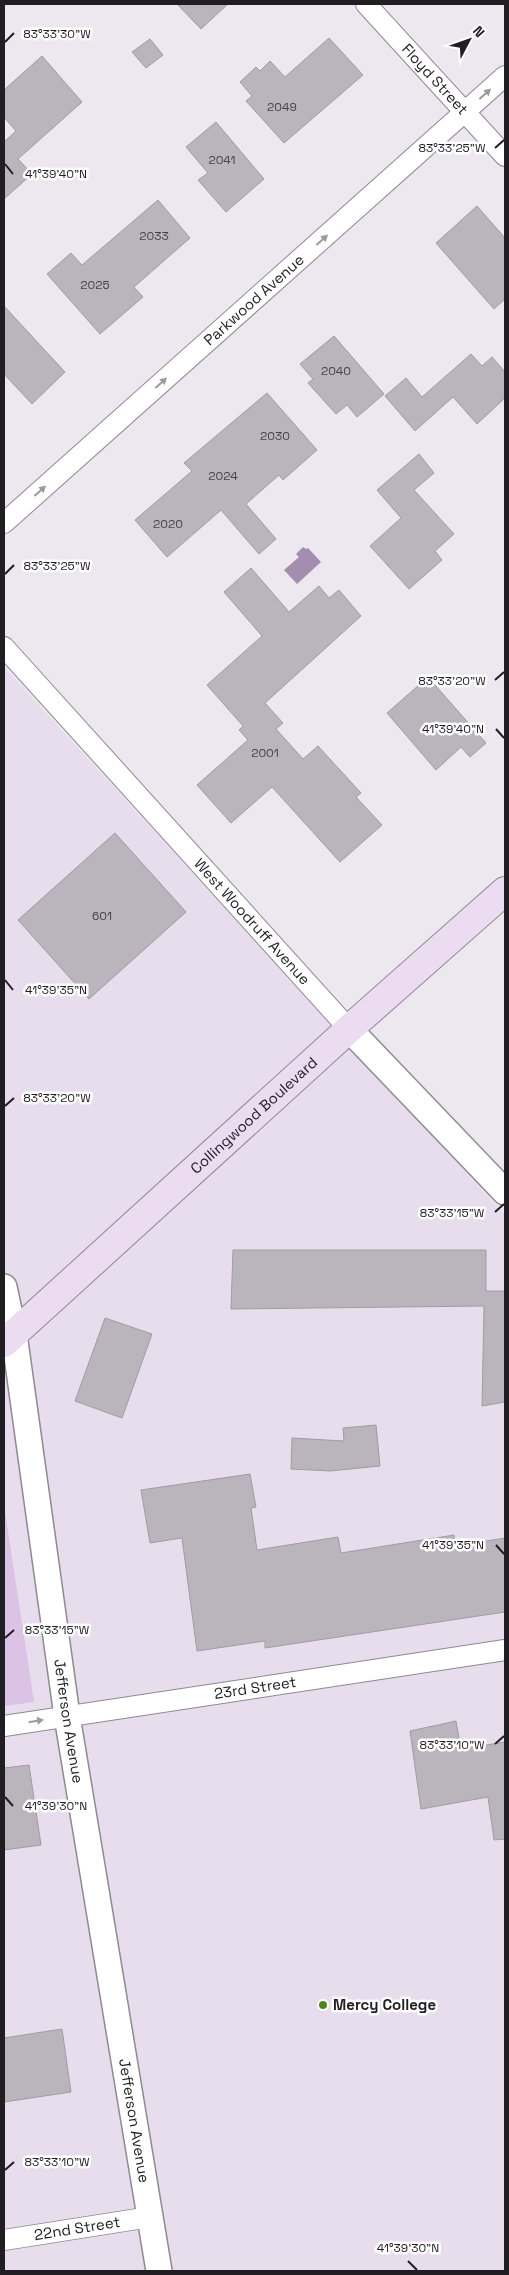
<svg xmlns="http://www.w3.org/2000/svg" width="509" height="2275" viewBox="0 0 509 2275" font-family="'Space Grotesk',sans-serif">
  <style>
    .built { fill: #e8dded }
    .green { fill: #dac3e5 }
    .water { fill: #a48daf }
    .building { fill: #bab4bd; stroke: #a19ba4 }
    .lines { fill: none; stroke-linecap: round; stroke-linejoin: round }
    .minor-casing { stroke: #8f8991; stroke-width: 22 }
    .tertiary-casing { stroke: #8f8991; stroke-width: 28 }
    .secondary-casing { stroke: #8f8991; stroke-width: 30 }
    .minor { stroke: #fff; stroke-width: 20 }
    .tertiary { stroke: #fff; stroke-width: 25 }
    .secondary { stroke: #ebdcf2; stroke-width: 28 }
    .oneway { fill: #9b9a9c }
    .ticks { fill: none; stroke: #201e22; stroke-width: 2 }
    .poi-dot { fill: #4d8621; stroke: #fff; stroke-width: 2 }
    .labels { text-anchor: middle; stroke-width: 5; stroke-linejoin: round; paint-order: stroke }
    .number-label { font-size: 12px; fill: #464449 }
    .street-label { font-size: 15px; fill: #201e22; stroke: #fff }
    .poi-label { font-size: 15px; font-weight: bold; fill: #201e22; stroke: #fff; text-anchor: start }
    .ticks-label { font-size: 12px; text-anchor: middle; fill: #201e22; stroke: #fff; stroke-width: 5; stroke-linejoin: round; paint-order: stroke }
  </style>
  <rect width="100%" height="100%" fill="#ede7f0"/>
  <polygon class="built" points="4,667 505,1215 505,2271 4,2271"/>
  <polygon class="green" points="4,1505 34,1702 4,1706"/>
  <polygon class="water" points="303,547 306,549 308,548 321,562 297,584 284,570 299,557 296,554"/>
  <g class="building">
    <polygon points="177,4 228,4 201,29"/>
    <polygon points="329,38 363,75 284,143 246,101 252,96 240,82 256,67 260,71 270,61 285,77"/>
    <polygon points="150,39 163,55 146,68 132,52"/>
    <polygon points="42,56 82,102 18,159 32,174 4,199 4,142 16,131 4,117 4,90"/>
    <polygon points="216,122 264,179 226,212 198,180 208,173 186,147"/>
    <polygon points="158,200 190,238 134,287 143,297 100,334 47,274 71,253 82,265"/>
    <polygon points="477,206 505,238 505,299 494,309 436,243"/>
    <polygon points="4,306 65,372 32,404 4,374"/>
    <polygon points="334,336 384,394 357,417 347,405 336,414 308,383 313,379 300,364"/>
    <polygon points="471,354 482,366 492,357 505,372 505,398 477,424 453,397 415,431 385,396 406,378 422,397"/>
    <polygon points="267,393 317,450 283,480 279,475 246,504 276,539 259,554 221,510 167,557 135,520 192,471 184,463"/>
    <polygon points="419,454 434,473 414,490 454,534 435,551 442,560 409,589 370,546 401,518 377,490"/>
    <polygon points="251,568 289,612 319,586 329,598 339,590 361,616 265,703 283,723 276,729 303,759 318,746 361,793 356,797 382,825 340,862 272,787 231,823 197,785 248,740 239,730 243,726 207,685 262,636 224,592"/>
    <polygon points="428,677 486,743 470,757 461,747 436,770 387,713"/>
    <polygon points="115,833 186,912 89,999 18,920"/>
    <polygon points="233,1250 486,1250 486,1291 505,1291 505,1402 482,1406 484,1306 231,1309"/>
    <polygon points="105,1318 152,1334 122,1418 75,1401"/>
    <polygon points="376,1425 380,1466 330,1471 291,1469 292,1438 344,1441 343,1428"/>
    <polygon points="250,1474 256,1507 251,1508 257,1550 338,1537 341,1553 454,1535 455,1546 505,1538 505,1612 265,1648 265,1641 197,1651 182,1538 150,1543 141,1490"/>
    <polygon points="456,1721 461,1749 505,1742 505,1839 494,1840 488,1797 421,1809 410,1731"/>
    <polygon points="29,1765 41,1845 4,1850 4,1768"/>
    <polygon points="62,2029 71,2092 4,2102 4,2038"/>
  </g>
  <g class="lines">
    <defs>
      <g id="minor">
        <path id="s1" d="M366 4 505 156"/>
        <path id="s2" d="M4 523 505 76"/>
        <path id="s3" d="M4 647 349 1029"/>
        <path id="s4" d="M4 1726 505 1650"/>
        <path id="s5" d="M4 2240 150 2217"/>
      </g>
      <g id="tertiary">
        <polyline points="349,1029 505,1192"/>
        <path id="s6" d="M4 1287 14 1334 67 1716 159 2271"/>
      </g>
      <g id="secondary">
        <path id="s7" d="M4 1343 349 1029 505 891"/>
      </g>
    </defs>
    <use href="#minor" class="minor-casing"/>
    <use href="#tertiary" class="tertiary-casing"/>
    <use href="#secondary" class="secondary-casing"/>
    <use href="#minor" class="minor"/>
    <use href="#tertiary" class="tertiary"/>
    <use href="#secondary" class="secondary"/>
  </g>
  <defs><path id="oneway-solid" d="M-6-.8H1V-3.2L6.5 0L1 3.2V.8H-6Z" transform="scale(1.25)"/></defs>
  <g class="oneway">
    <use href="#oneway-solid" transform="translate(485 94) rotate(-42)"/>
    <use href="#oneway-solid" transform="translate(322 240) rotate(-42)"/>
    <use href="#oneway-solid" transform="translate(161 383) rotate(-42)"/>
    <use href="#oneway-solid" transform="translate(40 491) rotate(-42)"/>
    <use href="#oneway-solid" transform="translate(36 1721) rotate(-9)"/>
  </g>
  <path class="ticks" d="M5 42 14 33M495 148 504 140M5 164 13 174M5 574 14 565M495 680 504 672M496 729 504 738M5 980 13 990M5 1106 14 1098M495 1212 504 1204M496 1545 504 1554M5 1638 14 1630M495 1744 504 1736M5 1797 13 1806M5 2170 14 2162M408 2261 417 2270"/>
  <circle class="poi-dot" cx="323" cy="2005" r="5"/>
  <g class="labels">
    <g class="number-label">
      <text x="282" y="111">2049</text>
      <text x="222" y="164">2041</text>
      <text x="154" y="240">2033</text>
      <text x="95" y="289">2025</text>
      <text x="336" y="375">2040</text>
      <text x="275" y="440">2030</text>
      <text x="223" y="480">2024</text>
      <text x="168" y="528">2020</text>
      <text x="265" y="757">2001</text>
      <text x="102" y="920">601</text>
    </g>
    <g class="street-label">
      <text dy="5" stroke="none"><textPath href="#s1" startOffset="102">Floyd Street</textPath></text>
      <text dy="5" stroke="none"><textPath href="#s2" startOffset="335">Parkwood Avenue</textPath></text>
      <text dy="5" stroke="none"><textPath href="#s3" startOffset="370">West Woodruff Avenue</textPath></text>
      <text dy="5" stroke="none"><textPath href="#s7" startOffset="338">Collingwood Boulevard</textPath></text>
      <text dy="5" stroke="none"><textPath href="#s4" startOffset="254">23rd Street</textPath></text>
      <text dy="5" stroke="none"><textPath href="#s6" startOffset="439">Jefferson Avenue</textPath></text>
      <text dy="5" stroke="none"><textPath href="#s6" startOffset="844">Jefferson Avenue</textPath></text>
      <text dy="5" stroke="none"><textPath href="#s5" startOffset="74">22nd Street</textPath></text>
    </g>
    <g class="poi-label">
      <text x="333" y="2010">Mercy College</text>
    </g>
  </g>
  <g class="ticks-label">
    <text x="57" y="38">83°33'30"W</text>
    <text x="452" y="152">83°33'25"W</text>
    <text x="56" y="178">41°39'40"N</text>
    <text x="57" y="570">83°33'25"W</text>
    <text x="452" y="685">83°33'20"W</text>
    <text x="453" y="733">41°39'40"N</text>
    <text x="56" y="994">41°39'35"N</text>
    <text x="57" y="1102">83°33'20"W</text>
    <text x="452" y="1217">83°33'15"W</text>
    <text x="453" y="1549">41°39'35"N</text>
    <text x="57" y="1634">83°33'15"W</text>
    <text x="452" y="1749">83°33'10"W</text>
    <text x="56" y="1810">41°39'30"N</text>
    <text x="57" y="2166">83°33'10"W</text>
    <text x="408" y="2252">41°39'30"N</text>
  </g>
  <rect width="509" height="2275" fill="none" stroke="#201e22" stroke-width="10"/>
  <g transform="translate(469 40) rotate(49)" stroke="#ffffff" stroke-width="4" paint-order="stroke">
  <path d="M0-4L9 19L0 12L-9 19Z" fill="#201e22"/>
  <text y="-8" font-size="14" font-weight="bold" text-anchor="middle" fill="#201e22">N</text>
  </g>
</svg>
